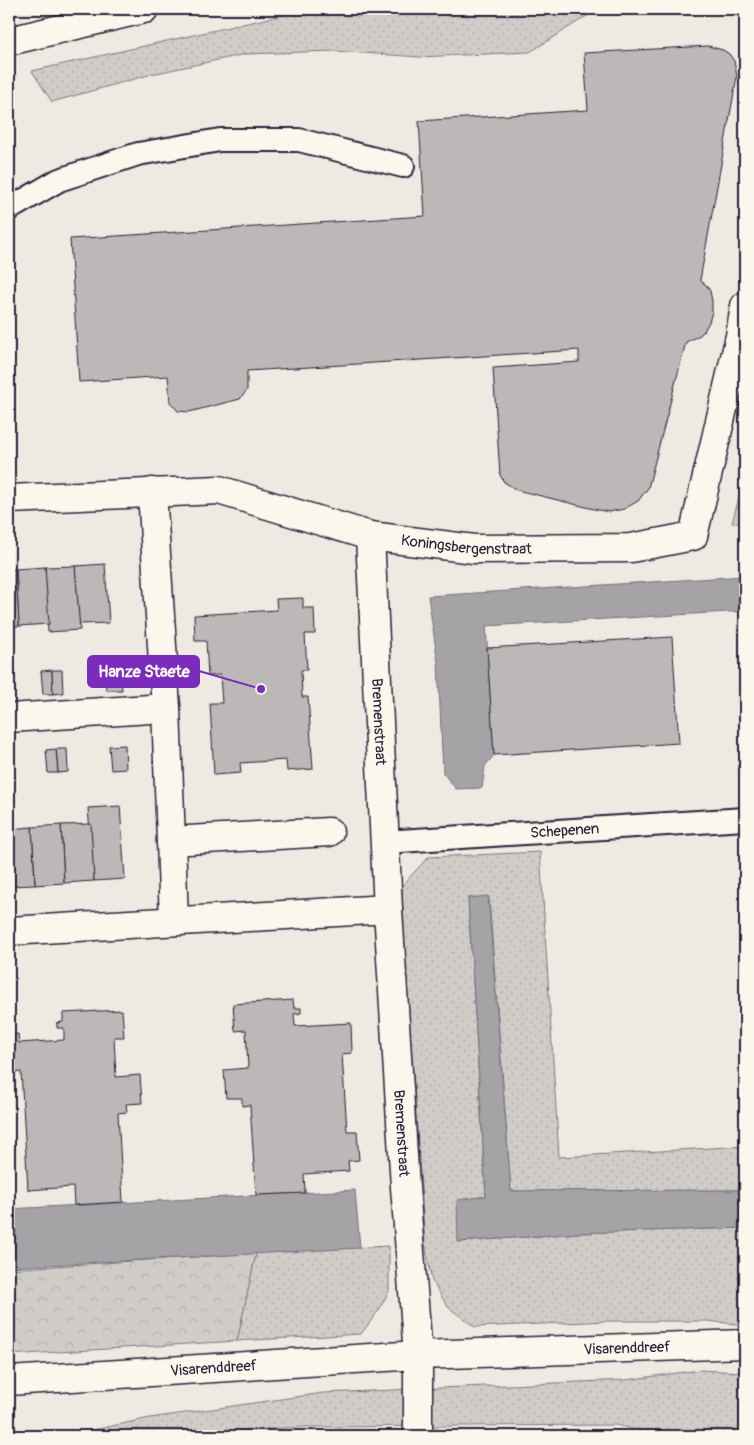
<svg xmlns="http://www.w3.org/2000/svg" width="754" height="1445" viewBox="0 0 754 1445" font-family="Pangolin,sans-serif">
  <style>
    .green { fill: url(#green-dots); stroke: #797882 }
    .forest { fill: url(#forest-crowns); stroke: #797882 }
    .water { fill: #a6a3a7; stroke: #716f7c }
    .building { fill: #bcb8b8; stroke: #22223b }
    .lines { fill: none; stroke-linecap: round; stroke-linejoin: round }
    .service-casing { stroke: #22223b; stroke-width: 26 }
    .minor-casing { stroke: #22223b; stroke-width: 31 }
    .secondary-casing { stroke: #22223b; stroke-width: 31 }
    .service { stroke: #fbf7ec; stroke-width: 22 }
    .minor { stroke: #fbf7ec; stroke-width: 28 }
    .secondary { stroke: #fbf7ec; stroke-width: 28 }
    .labels { text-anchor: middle; stroke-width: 4.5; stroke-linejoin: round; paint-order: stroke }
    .street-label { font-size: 15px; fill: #22223b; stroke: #fbf7ec }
    .leader { fill: none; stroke: #7b2cbf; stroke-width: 2 }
    .callout-dot { fill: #7b2cbf; stroke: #fbf7ec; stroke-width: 2 }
    .callout { fill: #7b2cbf; stroke: #7b2cbf; stroke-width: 2 }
    .callout-label { font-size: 16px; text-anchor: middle; font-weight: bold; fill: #fff }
  </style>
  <defs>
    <pattern id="green-dots" width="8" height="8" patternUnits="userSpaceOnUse" patternTransform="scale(1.25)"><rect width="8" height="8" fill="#d0cdc9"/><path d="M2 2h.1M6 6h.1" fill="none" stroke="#b2b0ae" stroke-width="1.8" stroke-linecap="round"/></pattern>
    <pattern id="forest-crowns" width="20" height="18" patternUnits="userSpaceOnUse" patternTransform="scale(1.25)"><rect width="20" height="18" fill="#d0cdc9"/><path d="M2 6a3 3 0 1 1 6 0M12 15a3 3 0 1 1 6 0" fill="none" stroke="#b2b0ae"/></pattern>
  </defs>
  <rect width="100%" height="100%" fill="#eeeae2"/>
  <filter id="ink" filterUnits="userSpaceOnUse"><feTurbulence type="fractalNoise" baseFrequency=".02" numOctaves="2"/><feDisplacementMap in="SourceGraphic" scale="10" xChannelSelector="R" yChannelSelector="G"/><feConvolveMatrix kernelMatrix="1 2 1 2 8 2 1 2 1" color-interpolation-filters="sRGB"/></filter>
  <g filter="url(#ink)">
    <g class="green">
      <polygon points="310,9 593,9 590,14 530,52 419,57 335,51 246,54 152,74 52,102 32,71"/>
      <polygon points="745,476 745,523 732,523"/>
      <polygon points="540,852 559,1157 745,1146 745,1190 511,1191 489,897 468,898 486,1197 459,1242 579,1233 745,1228 745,1325 707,1321 609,1321 475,1327 448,1307 432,1281 425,1244 400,888 428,857"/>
      <polygon points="389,1246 389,1291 379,1310 361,1334 237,1341 256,1253"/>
      <polygon points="699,1370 745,1372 745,1436 662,1436 616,1425 304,1427 144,1436 65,1436 150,1418 323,1393 626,1380"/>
    </g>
    <polygon class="forest" points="256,1253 237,1341 9,1355 9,1269"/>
    <g class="water">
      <polygon points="745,576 745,611 486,626 494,755 485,766 482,788 456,789 443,773 438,663 428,596"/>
      <polygon points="488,896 511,1191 745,1190 745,1228 579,1233 458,1242 457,1200 486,1196 468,898"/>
      <polygon points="355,1190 360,1248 9,1267 9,1204 9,1209"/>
    </g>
    <g class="building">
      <polygon points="708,46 723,50 729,54 734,61 737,76 700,280 707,286 710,291 712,301 712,312 709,322 704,331 700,335 686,342 648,488 638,501 624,509 609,512 594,509 517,490 504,482 500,475 493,368 579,362 579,350 247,371 247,390 240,399 189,412 178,411 170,402 168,376 79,382 70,239 425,216 419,121 588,110 584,53"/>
      <polygon points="105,564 109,623 79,624 75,566"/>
      <polygon points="75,566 80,630 48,632 45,567"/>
      <polygon points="45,567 49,624 19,626 16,569"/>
      <polygon points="9,569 16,569 19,626 9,627"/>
      <polygon points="303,598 303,608 314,608 315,634 305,634 307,670 301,670 302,697 308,697 313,769 287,771 286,760 240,763 241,773 214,775 210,703 222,703 220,675 208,676 206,641 195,641 194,615 277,610 276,599"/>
      <polygon points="672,637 679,743 494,755 487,648"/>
      <polygon points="120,666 122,690 106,690 104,667"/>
      <polygon points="52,670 53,694 43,694 41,671"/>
      <polygon points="52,670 62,670 63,693 53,694"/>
      <polygon points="125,745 126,769 111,770 109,746"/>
      <polygon points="56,749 67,749 68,772 58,773"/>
      <polygon points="56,749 58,773 48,773 46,750"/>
      <polygon points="120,806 125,879 94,881 88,808"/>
      <polygon points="91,824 94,881 64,883 61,825"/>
      <polygon points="61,825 64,883 35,885 32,827"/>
      <polygon points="32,827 35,885 9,886 9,829"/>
      <polygon points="293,1000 294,1008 301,1008 301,1013 294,1014 295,1026 351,1023 352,1053 342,1054 347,1131 357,1131 359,1160 348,1161 349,1171 304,1174 305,1193 256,1195 250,1105 242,1106 242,1098 226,1098 224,1070 248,1068 246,1030 235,1031 233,1004"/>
      <polygon points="122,1010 124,1037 114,1037 116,1077 140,1075 142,1103 126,1104 127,1112 118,1113 123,1202 74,1205 73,1187 28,1190 21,1072 10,1073 9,1035 18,1034 19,1043 64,1040 64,1028 57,1028 57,1023 56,1023 63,1022 63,1013"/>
    </g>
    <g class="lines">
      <defs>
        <g id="service">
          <polyline points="9,209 59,180 138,154 220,140 299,140 403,166"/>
          <path id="s1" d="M384 842 745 819"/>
        </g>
        <g id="minor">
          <polyline points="9,41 144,9"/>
          <polyline points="152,492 166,708 174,921"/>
          <path id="s2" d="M9 499 219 490 370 536 474 549 631 548 693 536 740 336 745 306"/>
          <path id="s3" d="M370 536 388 909 405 1187 418 1355V1436"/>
          <polyline points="9,718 166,708"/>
          <polyline points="171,841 329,832"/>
          <polyline points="9,931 388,909"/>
        </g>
        <g id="secondary">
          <path id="s4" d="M9 1381 418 1355 745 1344"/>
        </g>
      </defs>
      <use href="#service" class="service-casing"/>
      <use href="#minor" class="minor-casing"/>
      <use href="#secondary" class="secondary-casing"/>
      <use href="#service" class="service"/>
      <use href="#minor" class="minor"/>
      <use href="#secondary" class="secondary"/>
    </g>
  </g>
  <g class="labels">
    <g class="street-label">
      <text dy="5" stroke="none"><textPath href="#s2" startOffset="465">Koningsbergenstraat</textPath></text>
      <text dy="5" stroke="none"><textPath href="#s3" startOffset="186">Bremenstraat</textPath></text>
      <text dy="5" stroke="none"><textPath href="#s1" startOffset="181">Schepenen</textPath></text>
      <text dy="5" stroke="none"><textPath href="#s3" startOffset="598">Bremenstraat</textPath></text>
      <text dy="5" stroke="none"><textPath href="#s4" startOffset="619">Visarenddreef</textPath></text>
      <text dy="5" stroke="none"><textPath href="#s4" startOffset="205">Visarenddreef</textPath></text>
    </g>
  </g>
  <path class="leader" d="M261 689L199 671"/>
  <circle class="callout-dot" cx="261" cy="689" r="5"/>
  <rect class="callout" x="88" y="656" width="111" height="31" rx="5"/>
  <g class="callout-label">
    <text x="144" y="677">Hanze Staete</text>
  </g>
  <rect width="754" height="1445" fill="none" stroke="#fbf7ec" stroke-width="30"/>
  <rect x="15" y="15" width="724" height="1415" fill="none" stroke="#22223b" stroke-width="2" filter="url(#ink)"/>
</svg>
